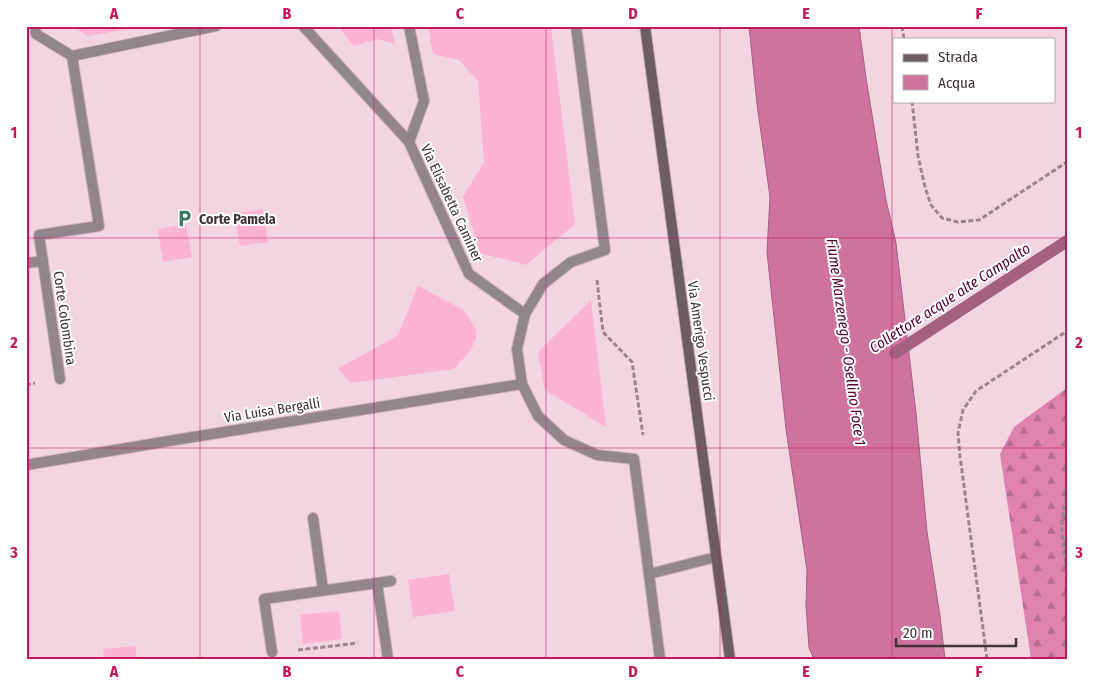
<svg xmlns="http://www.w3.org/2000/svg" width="1093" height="685" viewBox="0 0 1093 685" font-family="'Fira Sans Condensed',sans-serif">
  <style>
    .grass { fill: #fbb3d2 }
    .forest { fill: url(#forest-firs) }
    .water { fill: #cf739e; stroke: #a4607f }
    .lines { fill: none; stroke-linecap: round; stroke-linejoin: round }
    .stream { stroke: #a4607f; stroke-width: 12 }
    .pedestrian-casing { stroke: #cbb1bc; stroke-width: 12 }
    .minor-casing { stroke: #cbb1bc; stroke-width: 12 }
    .secondary-casing { stroke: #cbb1bc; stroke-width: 12 }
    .path { stroke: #9a858d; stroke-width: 3; stroke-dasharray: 5 2.5; stroke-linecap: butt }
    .pedestrian { stroke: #92858b; stroke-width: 10 }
    .minor { stroke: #92858b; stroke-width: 10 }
    .secondary { stroke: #6d5c63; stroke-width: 10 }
    .grid { fill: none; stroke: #c2185b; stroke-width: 1; stroke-opacity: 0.55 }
    .labels { text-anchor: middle; stroke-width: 4; stroke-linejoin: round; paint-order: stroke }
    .street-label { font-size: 14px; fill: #3f3338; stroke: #fff }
    .poi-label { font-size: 14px; font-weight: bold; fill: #3f3338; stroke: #fff; text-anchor: start }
    .water-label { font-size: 15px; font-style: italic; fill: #503; stroke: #fff }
    .neatline { fill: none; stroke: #c2185b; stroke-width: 2 }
    .grid-label { font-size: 16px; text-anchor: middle; font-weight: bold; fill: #c2185b }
  </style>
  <defs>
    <pattern id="forest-firs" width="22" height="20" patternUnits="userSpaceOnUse" patternTransform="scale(1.25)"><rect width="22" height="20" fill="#e082ae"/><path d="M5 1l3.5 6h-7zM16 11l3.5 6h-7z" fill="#b76b8f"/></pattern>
  </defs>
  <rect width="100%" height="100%" fill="#f3d5e1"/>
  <g class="grass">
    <polygon points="72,26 144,26 88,36"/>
    <polygon points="338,26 391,26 395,44 377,39 354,46"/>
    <polygon points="428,26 551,26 575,224 526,265 480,253 463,197 484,162 478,81 459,60 433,54"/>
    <polygon points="263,209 268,242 240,246 234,214"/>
    <polygon points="186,224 192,257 163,262 158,229"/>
    <polygon points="418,286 464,310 476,330 476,339 470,351 454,369 351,383 338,369 398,335"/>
    <polygon points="591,300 606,427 545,390 538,352"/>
    <polygon points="449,574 455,611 413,617 408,580"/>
    <polygon points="339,611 342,639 303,644 300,615"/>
    <polygon points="135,646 137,659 104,659 103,649"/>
  </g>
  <polygon class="forest" points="1067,388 1067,659 1031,659 1000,454 1014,427"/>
  <polygon class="water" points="749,26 859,26 866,78 886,200 896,243 916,413 927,532 940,616 945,659 814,659 809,648 806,605 807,570 786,429 767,252 770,197 757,104"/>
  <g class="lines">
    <polyline class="stream" points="895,353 1067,241"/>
    <defs>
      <polyline id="pedestrian" points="377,583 391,581"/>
      <g id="minor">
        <polyline points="35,26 36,34 72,56 216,26"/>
        <polyline points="303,26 409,142 469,274 525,314"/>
        <polyline points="576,26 605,250 571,262 543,284 525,314 517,349 522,384 538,416 564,440 597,455 634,459 660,659"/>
        <polyline points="409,142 424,101 409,26"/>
        <polyline points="26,263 43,261"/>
        <polyline points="60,379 39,235 99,226 72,56"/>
        <polyline points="26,465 175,440 522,384"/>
        <polyline points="313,518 323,590"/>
        <polyline points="649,574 716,557"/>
        <polyline points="272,652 264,599 377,583 388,659"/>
      </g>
      <polyline id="secondary" points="645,26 730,659"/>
    </defs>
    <use href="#pedestrian" class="pedestrian-casing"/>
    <use href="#minor" class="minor-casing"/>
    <use href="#secondary" class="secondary-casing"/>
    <g class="path">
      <polyline points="902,26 904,39"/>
      <polyline points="912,101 918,156 925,187 931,205 942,218 958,222 979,220 1067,162"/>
      <polyline points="597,280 603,332 632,362 643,435"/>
      <polyline points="26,385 35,383"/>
      <path d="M1067 498C1057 519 1064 550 1067 572"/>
      <polyline points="298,650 358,643"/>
      <polyline points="987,659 960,456 958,433 963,410 976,391 1067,331"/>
    </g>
    <use href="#pedestrian" class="pedestrian"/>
    <use href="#minor" class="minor"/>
    <use href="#secondary" class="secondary"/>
  </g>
  <path class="grid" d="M200 26V659M374 26V659M546 26V659M720 26V659M892 26V659M26 238H1067M26 448H1067"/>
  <defs>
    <symbol id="parking-bare" viewBox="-9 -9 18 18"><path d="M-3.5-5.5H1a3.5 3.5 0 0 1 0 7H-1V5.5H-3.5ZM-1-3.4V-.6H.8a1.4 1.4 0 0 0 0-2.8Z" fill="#3a7966" stroke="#fff" stroke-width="2.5" paint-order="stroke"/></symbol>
  </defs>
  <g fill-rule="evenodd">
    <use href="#parking-bare" x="172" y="206" width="25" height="25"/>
  </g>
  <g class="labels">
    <g class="street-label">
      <text transform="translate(452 203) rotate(65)" y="5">Via Elisabetta Caminer</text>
      <text transform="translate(65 318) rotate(82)" y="5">Corte Colombina</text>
      <text transform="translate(701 341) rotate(82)" y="5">Via Amerigo Vespucci</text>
      <text transform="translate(272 410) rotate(-9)" y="5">Via Luisa Bergalli</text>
    </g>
    <g class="poi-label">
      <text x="199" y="224">Corte Pamela</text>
    </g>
    <g class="water-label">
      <text transform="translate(950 298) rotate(-33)" y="5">Collettore acque alte Campalto</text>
      <text transform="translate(846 342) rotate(82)" y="5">Fiume Marzenego - Osellino Foce 1</text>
    </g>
  </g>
  <rect width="1093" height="685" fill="none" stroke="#ffffff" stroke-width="55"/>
  <rect x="893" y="38" width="162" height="65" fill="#ffffff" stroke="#b2adaf"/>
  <rect x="903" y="54" width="25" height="8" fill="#6d5c63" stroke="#b2adaf"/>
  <text x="938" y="62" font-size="15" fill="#3f3338">Strada</text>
  <rect x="903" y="75" width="25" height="15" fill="#cf739e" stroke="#b2adaf"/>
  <text x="938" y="88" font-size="15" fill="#3f3338">Acqua</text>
  <path d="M896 638v8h120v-8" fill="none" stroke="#3f3338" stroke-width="2.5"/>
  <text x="903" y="638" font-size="15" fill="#3f3338" stroke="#ffffff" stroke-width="4" paint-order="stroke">20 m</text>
  <rect x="28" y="28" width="1038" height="630" class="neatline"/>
  <g class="grid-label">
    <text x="114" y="19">A</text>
    <text x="287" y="19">B</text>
    <text x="460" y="19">C</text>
    <text x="633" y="19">D</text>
    <text x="806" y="19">E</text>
    <text x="979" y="19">F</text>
    <text x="14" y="138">1</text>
    <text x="1079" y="138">1</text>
    <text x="14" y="348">2</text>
    <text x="1079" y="348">2</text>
    <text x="14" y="558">3</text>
    <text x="1079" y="558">3</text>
    <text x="114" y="677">A</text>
    <text x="287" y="677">B</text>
    <text x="460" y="677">C</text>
    <text x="633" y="677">D</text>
    <text x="806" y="677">E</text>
    <text x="979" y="677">F</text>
  </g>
</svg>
